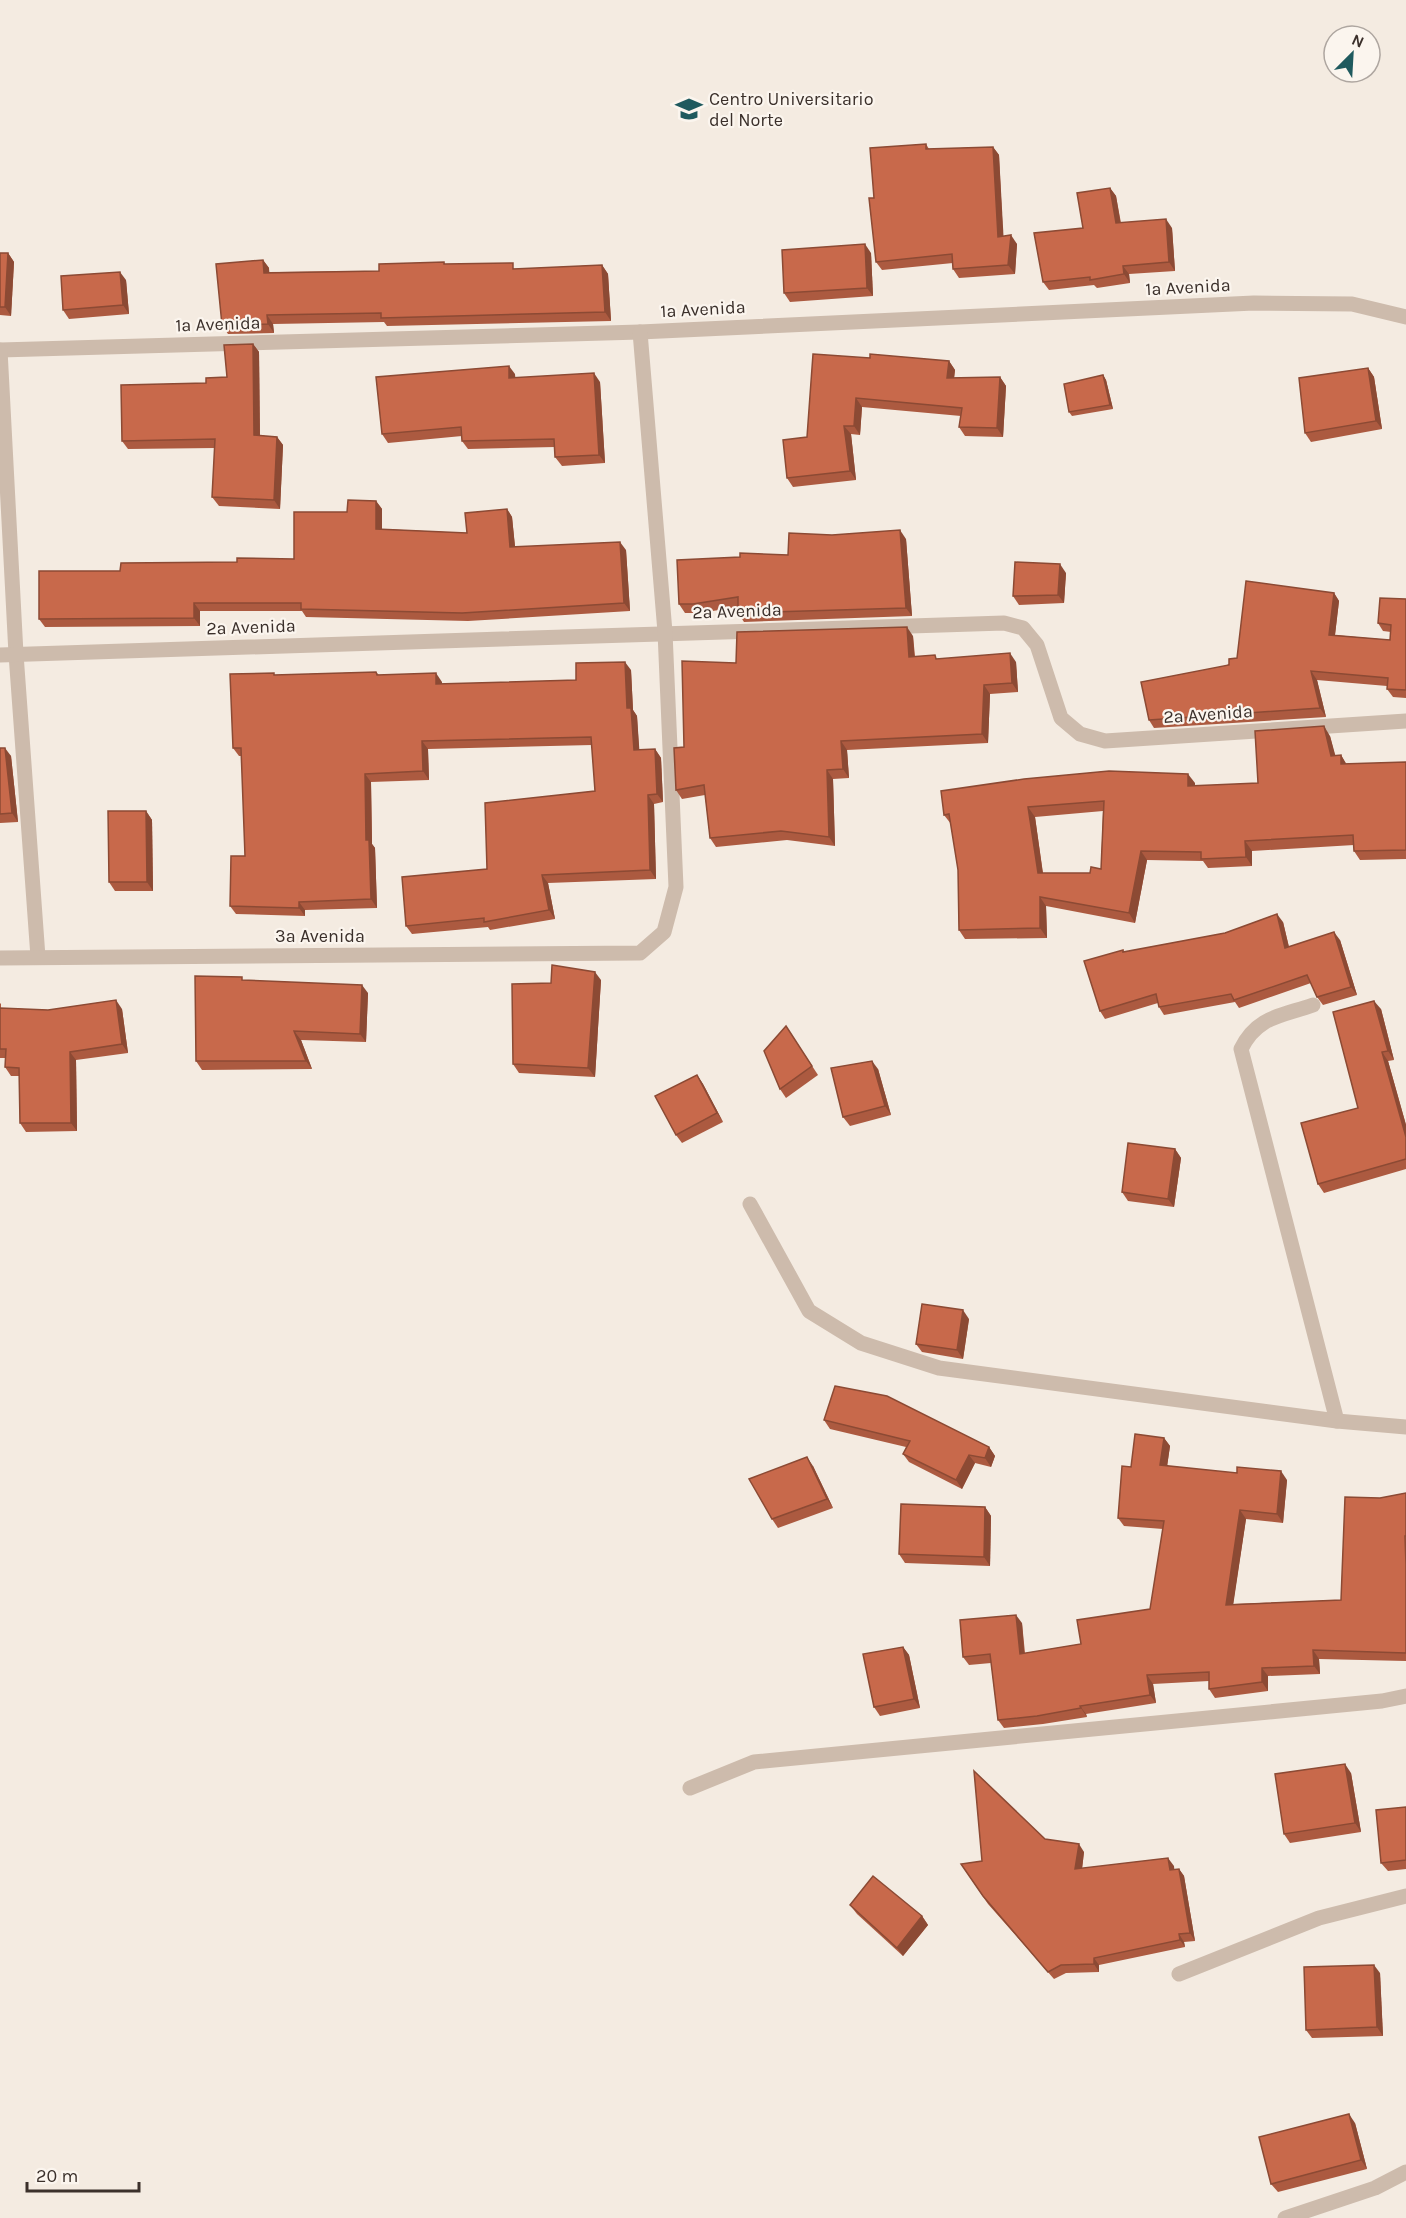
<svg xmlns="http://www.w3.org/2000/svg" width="1406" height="2218" viewBox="0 0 1406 2218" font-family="Karla,sans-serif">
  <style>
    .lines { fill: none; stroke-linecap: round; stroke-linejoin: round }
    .street { stroke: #cdbbac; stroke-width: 15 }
    .wall { fill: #ac5a40; fill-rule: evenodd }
    .shaded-wall { fill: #8c4a34 }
    .building { fill: #c8694b; stroke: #8c4a34; stroke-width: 1.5; fill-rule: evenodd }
    .labels { text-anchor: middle; stroke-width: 4.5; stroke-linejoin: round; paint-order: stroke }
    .poi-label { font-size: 18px; fill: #3b302b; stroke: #fbf5ee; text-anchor: start }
    .street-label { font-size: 18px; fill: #3b302b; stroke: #fbf5ee }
  </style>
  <rect width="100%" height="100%" fill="#f4ebe1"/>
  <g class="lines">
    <g class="street">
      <polyline points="0,350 640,332 1254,303 1352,304 1406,317"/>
      <polyline points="0,350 16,654 38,957"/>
      <polyline points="0,655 1004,623 1023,628 1037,645 1061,718 1080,734 1105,741 1406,721"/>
      <polyline points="0,958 640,953 664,932 676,887 665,632 640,332"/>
      <path d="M1313 1005C1282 1016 1257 1016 1241 1049L1337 1421"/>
      <polyline points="750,1204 809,1311 861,1343 939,1368 1337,1421 1406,1427"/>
      <polyline points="690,1788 754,1762 1382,1701 1406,1696"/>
      <polyline points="1179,1974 1319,1918 1406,1896"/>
      <polyline points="1285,2218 1375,2188 1406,2172"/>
    </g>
  </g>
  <g class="wall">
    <polygon points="926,144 929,149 993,147 999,155 1003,236 1017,244 1015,274 959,278 953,269 953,263 882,270 876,262 874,198"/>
    <polygon points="1110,188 1116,196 1121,223 1172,228 1175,271 1129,274 1130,283 1097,288 1094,285 1049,290 1043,282 1083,228"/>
    <polygon points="0,253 8,253 14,262 11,316 0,315"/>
    <polygon points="871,253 873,296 790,302 784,293"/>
    <polygon points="263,260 269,268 269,272 379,271 444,262 445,264 517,269 602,265 608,274 611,321 387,326 384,322 273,324 274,333 228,334 222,325"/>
    <polygon points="126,280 129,314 69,319 63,310"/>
    <polygon points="253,344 259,352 260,436 277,437 283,445 280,509 219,506 212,497 215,448 128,449 122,441 206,383 227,377"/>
    <polygon points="870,358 949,361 955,370 954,378 1000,377 1006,386 1003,437 965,436 959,427 961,416 862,407 860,435 851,434 856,480 793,487 787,478 807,437"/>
    <polygon points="1368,368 1374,377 1382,429 1311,442 1305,433"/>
    <polygon points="515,374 515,377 600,382 605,463 562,466 555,457 555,447 468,449 462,441 462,436 388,443 382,434"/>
    <polygon points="1103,375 1106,380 1113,409 1072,416 1069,412"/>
    <polygon points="376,501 382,509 382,529 467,533 507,509 512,517 515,547 626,550 630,611 468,621 306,617 302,611 200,611 200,626 45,627 39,619 120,571 237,562 294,559 347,512"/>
    <polygon points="906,539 912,616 744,622 738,613 738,607 700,613 685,613 679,604 788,555"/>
    <polygon points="1066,573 1064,603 1019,605 1013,596"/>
    <polygon points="1334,593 1339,601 1335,635 1390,640 1391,632 1383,631 1378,623 1406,599 1406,698 1393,697 1387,689 1387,686 1317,680 1326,717 1154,728 1149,720 1237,658"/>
    <polygon points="913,636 915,656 938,659 1016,662 1018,692 990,694 988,743 847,750 849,778 833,779 835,846 787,840 716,847 710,838 705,795 682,799 676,790 684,747 736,663"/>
    <polygon points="631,670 633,710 637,716 639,750 655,749 661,758 663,802 654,804 656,879 548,883 555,919 490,930 488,927 412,934 406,926 595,791 592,745 428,749 429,780 371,782 372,844 375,848 377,908 305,910 305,916 236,914 230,906 245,856 242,756 239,756 233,748 275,675 376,672 379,675 442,682 442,684 576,680"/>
    <path d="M1330 736 1335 756 1341 755 1346 764 1406 762V859L1360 860 1354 851V845L1252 851V866L1208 868 1203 861 1147 860 1135 923 1046 906 1047 938 965 939 959 930 958 870 951 824 944 815 1195 783V786L1258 783ZM1103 811 1101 869 1090 873H1043L1035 817Z"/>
    <polygon points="0,748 11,756 18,822 0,823"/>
    <polygon points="146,811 152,820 153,891 115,891 109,882"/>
    <polygon points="1283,922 1289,947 1340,940 1357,995 1323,1005 1317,997 1311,983 1239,1008 1235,1002 1164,1015 1159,1007 1158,1003 1105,1019 1100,1011 1123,950 1125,952"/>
    <polygon points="244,980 368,993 366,1042 301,1040 312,1069 202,1070 196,1061"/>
    <polygon points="601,980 595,1077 519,1073 513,1064 551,983"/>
    <polygon points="0,1003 1,1004 1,1008 48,1010 122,1009 128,1053 76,1060 77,1131 26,1132 20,1123 19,1076 11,1076 5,1067 5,1058 0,1058"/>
    <polygon points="1381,1009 1394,1060 1388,1061 1406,1125 1406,1169 1324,1193 1318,1184 1358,1108"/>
    <polygon points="786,1026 818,1075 786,1098 780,1089"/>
    <polygon points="878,1069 891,1115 850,1126 843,1117"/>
    <polygon points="697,1075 703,1084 723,1122 682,1143 676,1135"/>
    <polygon points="1175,1149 1181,1158 1174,1207 1128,1201 1122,1192"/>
    <polygon points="969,1319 963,1359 922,1352 916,1344"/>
    <polygon points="824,1420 989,1447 995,1456 991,1467 975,1463 962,1489 909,1462 903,1454 906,1447 830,1429"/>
    <polygon points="1164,1438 1170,1446 1167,1466 1287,1480 1283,1523 1246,1519 1233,1604 1341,1600 1380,1498 1406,1493 1406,1661 1319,1659 1320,1674 1268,1676 1268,1691 1215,1698 1209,1689 1209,1681 1153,1684 1156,1703 1086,1714 1087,1717 1043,1724 1004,1728 998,1720 991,1663 969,1665 963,1657 1022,1623 1025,1653 1081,1644 1150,1609 1163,1529 1124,1526 1118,1518 1131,1467"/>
    <polygon points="813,1466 833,1508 778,1528 772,1519"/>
    <polygon points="985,1507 991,1516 990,1566 905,1563 899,1554"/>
    <polygon points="903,1647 909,1655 920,1708 880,1716 874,1707"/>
    <polygon points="1351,1773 1361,1832 1290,1843 1284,1834"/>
    <polygon points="1406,1807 1406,1869 1388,1871 1381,1863"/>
    <polygon points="1045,1839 1084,1852 1082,1869 1174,1866 1174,1869 1179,1869 1184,1876 1195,1941 1184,1942 1185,1947 1099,1965 1099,1972 1066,1973 1054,1979 988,1904 961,1864 982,1861"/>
    <polygon points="850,1905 922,1916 928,1925 903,1956 857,1914"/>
    <polygon points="1380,1973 1383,2036 1312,2038 1306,2030"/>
    <polygon points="1355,2123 1367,2169 1278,2192 1271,2184"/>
  </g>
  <g class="shaded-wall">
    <polygon points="993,147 999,155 1004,245 998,237"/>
    <polygon points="1110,188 1116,196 1122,232 1116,223"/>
    <polygon points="1166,219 1172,228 1175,271 1169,262"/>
    <polygon points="1011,235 1017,244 1015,274 1008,265"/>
    <polygon points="865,244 871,253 873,296 867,288"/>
    <polygon points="8,253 14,262 11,316 5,307"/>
    <polygon points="263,260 269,268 270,281 264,273"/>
    <polygon points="602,265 608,274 611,321 605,312"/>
    <polygon points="1123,266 1129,274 1130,283 1124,274"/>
    <polygon points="120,272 126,280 129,314 123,305"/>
    <polygon points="267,315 273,324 274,333 268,324"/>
    <polygon points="253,344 259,352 260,444 254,435"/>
    <polygon points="949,361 955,370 953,387 947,378"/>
    <polygon points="509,366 515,374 516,386 509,378"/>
    <polygon points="1368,368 1374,377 1382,429 1376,421"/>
    <polygon points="594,373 600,382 605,463 599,455"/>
    <polygon points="1103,375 1106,380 1113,409 1110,405"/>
    <polygon points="1000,377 1006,386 1003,437 997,428"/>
    <polygon points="856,398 862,407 860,435 854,426"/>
    <polygon points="844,426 851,434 856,480 850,471"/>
    <polygon points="277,437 283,445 280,509 274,500"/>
    <polygon points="376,501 382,509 382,537 376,529"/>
    <polygon points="507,509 512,517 516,556 510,547"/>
    <polygon points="900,530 906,539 912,616 906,608"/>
    <polygon points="620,542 626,550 630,611 624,603"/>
    <polygon points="1060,564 1066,573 1064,603 1058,595"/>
    <polygon points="1334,593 1339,601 1334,643 1329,635"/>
    <polygon points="194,603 200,611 200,626 194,618"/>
    <polygon points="907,627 913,636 915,666 909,657"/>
    <polygon points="1010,653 1016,662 1018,692 1012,683"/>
    <polygon points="625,662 631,670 633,710 637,716 640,759 634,750 627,708"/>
    <polygon points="1311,671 1317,680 1326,717 1320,708"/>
    <polygon points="436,673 442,682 442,692 436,684"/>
    <polygon points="984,685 990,694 988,743 982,734"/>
    <polygon points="1324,726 1330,736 1338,765 1331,756"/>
    <polygon points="422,741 428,749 429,780 423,771"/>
    <polygon points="841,741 847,750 849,778 843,769"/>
    <polygon points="5,748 11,756 18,822 12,813"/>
    <polygon points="655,749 661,758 663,802 657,794"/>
    <polygon points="1341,755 1347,765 1341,764"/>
    <polygon points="827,770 833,779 835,846 829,837"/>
    <polygon points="365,774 371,782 372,844 375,848 377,908 371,899 366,840"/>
    <polygon points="1188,774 1195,783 1195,796 1188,786"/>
    <polygon points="648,795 654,804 656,879 650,870"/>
    <polygon points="1028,807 1035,817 1044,882 1038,873"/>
    <polygon points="146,811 152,820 153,891 147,882"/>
    <polygon points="1245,841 1252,851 1252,866 1246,857"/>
    <polygon points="1141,851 1147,860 1135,923 1129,913"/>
    <polygon points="542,875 548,883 555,919 549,910"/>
    <polygon points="1040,897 1046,906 1047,938 1040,928"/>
    <polygon points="299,902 305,910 305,916 299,908"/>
    <polygon points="1277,914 1283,922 1291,956 1285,948"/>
    <polygon points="1334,932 1340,940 1357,995 1351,987"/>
    <polygon points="595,972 601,980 595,1077 588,1068"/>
    <polygon points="362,985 368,993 366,1042 360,1034"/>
    <polygon points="116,1000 122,1009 128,1053 122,1044"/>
    <polygon points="1374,1001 1381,1009 1394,1060 1388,1051"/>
    <polygon points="294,1031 301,1040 312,1069 306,1061"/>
    <polygon points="70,1052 76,1060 77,1131 71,1123"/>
    <polygon points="1382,1052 1388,1061 1406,1125 1406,1137"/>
    <polygon points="872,1061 878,1069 891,1115 885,1106"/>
    <polygon points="697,1075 703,1084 723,1122 717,1113"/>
    <polygon points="1175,1149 1181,1158 1174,1207 1168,1199"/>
    <polygon points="963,1310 969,1319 963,1359 957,1350"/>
    <polygon points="1164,1438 1170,1446 1166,1474 1160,1465"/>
    <polygon points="989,1447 995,1456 991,1467 985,1458"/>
    <polygon points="969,1455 975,1463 962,1489 956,1480"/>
    <polygon points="807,1457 813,1466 833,1508 827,1499"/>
    <polygon points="1281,1471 1287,1480 1283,1523 1277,1514"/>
    <polygon points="985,1507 991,1516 990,1566 984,1557"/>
    <polygon points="1240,1510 1246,1519 1232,1613 1226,1605"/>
    <polygon points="1016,1615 1022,1623 1025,1663 1020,1654"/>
    <polygon points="903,1647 909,1655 920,1708 914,1699"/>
    <polygon points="1313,1650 1319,1659 1320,1674 1314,1666"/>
    <polygon points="1262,1668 1268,1676 1268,1691 1262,1682"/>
    <polygon points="1147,1675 1153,1684 1156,1703 1150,1695"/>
    <polygon points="1080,1706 1086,1714 1087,1717 1081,1708"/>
    <polygon points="1345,1764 1351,1773 1361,1832 1355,1823"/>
    <polygon points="1079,1844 1084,1852 1081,1877 1075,1869"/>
    <polygon points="1168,1858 1174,1866 1175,1878 1170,1870"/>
    <polygon points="1179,1869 1184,1876 1195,1941 1190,1933"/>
    <polygon points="922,1916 928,1925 903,1956 897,1948"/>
    <polygon points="1179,1934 1184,1942 1185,1947 1180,1940"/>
    <polygon points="1094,1958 1099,1965 1099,1972 1094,1964"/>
    <polygon points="1374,1965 1380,1973 1383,2036 1377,2027"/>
    <polygon points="1349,2114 1355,2123 1367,2169 1361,2160"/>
  </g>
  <g class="building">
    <polygon points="926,144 926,149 993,147 998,237 1011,235 1008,265 953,269 952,254 876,262 869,198 874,198 870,148"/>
    <polygon points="1110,188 1116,223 1166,219 1169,262 1123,266 1124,274 1090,280 1090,277 1043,282 1034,233 1083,228 1077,193"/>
    <polygon points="865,244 867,288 784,293 782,250"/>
    <polygon points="0,253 8,253 5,307 0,307"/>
    <polygon points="263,260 264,273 379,271 379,264 444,262 444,264 513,263 513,269 602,265 605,312 381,318 381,313 267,315 268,324 222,325 216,264"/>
    <polygon points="120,272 123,305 63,310 61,276"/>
    <polygon points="253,344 254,435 277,437 274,500 212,497 215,439 122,441 121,385 206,383 206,378 227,377 224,345"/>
    <polygon points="813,354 870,358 870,354 949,361 947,378 1000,377 997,428 959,427 962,408 856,398 854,426 844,426 850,471 787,478 783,440 807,437"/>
    <polygon points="509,366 509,378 594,373 599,455 555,457 554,439 462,441 461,427 382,434 376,377"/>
    <polygon points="1368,368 1376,421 1305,433 1299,378"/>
    <polygon points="1103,375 1110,405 1069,412 1064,384"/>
    <polygon points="348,500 376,501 376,529 467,533 465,513 507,509 510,547 620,542 624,603 462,613 301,609 301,603 194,603 194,618 39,619 39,571 120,571 121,563 237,562 237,558 294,559 294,512 347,512"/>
    <polygon points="900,530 906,608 738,613 738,597 693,604 679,604 677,560 740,557 740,553 788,555 789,533 832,535"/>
    <polygon points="1015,562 1060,564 1058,595 1013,596"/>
    <polygon points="1246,581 1334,593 1329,635 1390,640 1391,625 1378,623 1380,598 1406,599 1406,690 1387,689 1388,678 1311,671 1320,708 1149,720 1141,682 1229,665 1229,659 1237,658"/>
    <polygon points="907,627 909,657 935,655 936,659 1010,653 1012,683 984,685 982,734 841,741 843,769 827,770 829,837 781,831 710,838 704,785 676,790 674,748 684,747 682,661 736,663 737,632"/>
    <polygon points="625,662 627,708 631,708 634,750 655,749 657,794 648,795 650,870 542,875 549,910 484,922 484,918 406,926 402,877 487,869 485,803 595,791 591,737 422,741 423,771 365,774 366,840 369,840 371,899 299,902 299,908 230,906 231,856 245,856 241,748 233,748 230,674 274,673 274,675 376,672 377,675 436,673 436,684 576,680 576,663"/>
    <path d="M1324 726 1331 756 1341 755V764L1406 762V850L1354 851 1353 835 1245 841 1246 857 1201 859V852L1141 851 1129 913 1040 897V928L959 930 958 870 949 814 944 815 941 791 1024 779 1109 771 1188 774V786L1258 783 1255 731ZM1104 801 1101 869 1091 867 1090 873H1038L1028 807Z"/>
    <polygon points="0,748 5,748 12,813 0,814"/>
    <polygon points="108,811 146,811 147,882 109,882"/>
    <polygon points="1277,914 1285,948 1334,932 1351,987 1317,997 1307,975 1234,1000 1231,994 1159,1007 1156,994 1100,1011 1084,961 1123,950 1123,952 1225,933"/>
    <polygon points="552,965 595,972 588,1068 513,1064 512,984 551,983"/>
    <polygon points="195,976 242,977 242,980 362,985 360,1034 294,1031 306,1061 196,1061"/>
    <polygon points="116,1000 122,1044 70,1052 71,1123 20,1123 19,1068 5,1067 6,1049 0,1049 0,1008 48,1010"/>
    <polygon points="1374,1001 1388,1051 1382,1052 1406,1137 1406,1159 1318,1184 1301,1123 1358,1108 1333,1012"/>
    <polygon points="786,1026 812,1066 780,1089 764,1051"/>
    <polygon points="872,1061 885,1106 843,1117 831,1068"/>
    <polygon points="697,1075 717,1113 676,1135 655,1096"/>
    <polygon points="1128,1143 1175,1149 1168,1199 1122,1192"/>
    <polygon points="922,1304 963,1310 957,1350 916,1344"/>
    <polygon points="835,1386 887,1396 989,1447 985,1458 969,1455 956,1480 903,1454 910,1441 824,1420"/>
    <polygon points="1135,1434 1164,1438 1160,1465 1237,1473 1237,1467 1281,1471 1277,1514 1240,1510 1226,1605 1341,1600 1345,1497 1380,1498 1406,1493 1406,1536 1405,1536 1406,1564 1406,1653 1313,1650 1314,1666 1262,1668 1262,1682 1209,1689 1209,1672 1147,1675 1150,1695 1080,1706 1081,1708 1037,1716 998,1720 990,1654 963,1657 960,1620 1016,1615 1020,1654 1081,1644 1077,1620 1150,1609 1164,1521 1118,1518 1122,1466 1131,1467"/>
    <polygon points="807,1457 827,1499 772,1519 749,1479"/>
    <polygon points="901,1504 985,1507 984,1557 899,1554"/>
    <polygon points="903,1647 914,1699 874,1707 863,1654"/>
    <polygon points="1345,1764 1355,1823 1284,1834 1275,1774"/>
    <polygon points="974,1771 1045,1839 1079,1844 1075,1869 1168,1858 1170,1870 1179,1869 1190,1933 1179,1934 1180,1940 1094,1958 1094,1964 1061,1965 1048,1972 983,1896 961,1864 982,1861"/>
    <polygon points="1406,1807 1406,1860 1381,1863 1376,1810"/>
    <polygon points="873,1876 922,1916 897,1948 850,1905"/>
    <polygon points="1374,1965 1377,2027 1306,2030 1304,1967"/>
    <polygon points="1349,2114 1361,2160 1271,2184 1259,2137"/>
  </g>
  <defs>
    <symbol id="university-bare" viewBox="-9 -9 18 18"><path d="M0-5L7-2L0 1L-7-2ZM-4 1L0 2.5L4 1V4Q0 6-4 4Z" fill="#1f5a5e" stroke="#fbf5ee" stroke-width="2.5" paint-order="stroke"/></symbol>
  </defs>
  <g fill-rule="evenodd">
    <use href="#university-bare" x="670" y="90" width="38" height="38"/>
  </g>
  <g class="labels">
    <g class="poi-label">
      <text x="709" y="105">Centro Universitario<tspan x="709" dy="21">del Norte</tspan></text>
    </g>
    <g class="street-label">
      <text transform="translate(1188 287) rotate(-3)" y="6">1a Avenida</text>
      <text transform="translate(703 309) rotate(-3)" y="6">1a Avenida</text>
      <text transform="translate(218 324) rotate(-2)" y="6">1a Avenida</text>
      <text transform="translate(737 611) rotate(-2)" y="6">2a Avenida</text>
      <text transform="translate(251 627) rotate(-2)" y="6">2a Avenida</text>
      <text transform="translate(1208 714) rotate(-4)" y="6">2a Avenida</text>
      <text x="320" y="942">3a Avenida</text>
    </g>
  </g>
  <g transform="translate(1352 54) rotate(24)"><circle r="28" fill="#fbf5ee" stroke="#aea6a0" stroke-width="1.5"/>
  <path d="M0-4.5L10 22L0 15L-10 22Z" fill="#1f5a5e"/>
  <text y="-9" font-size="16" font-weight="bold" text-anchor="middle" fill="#3b302b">N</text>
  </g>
  <path d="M27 2182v9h112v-9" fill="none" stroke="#3b302b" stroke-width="3"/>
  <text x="36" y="2182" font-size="18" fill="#3b302b" stroke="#fbf5ee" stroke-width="4.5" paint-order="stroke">20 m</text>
</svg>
